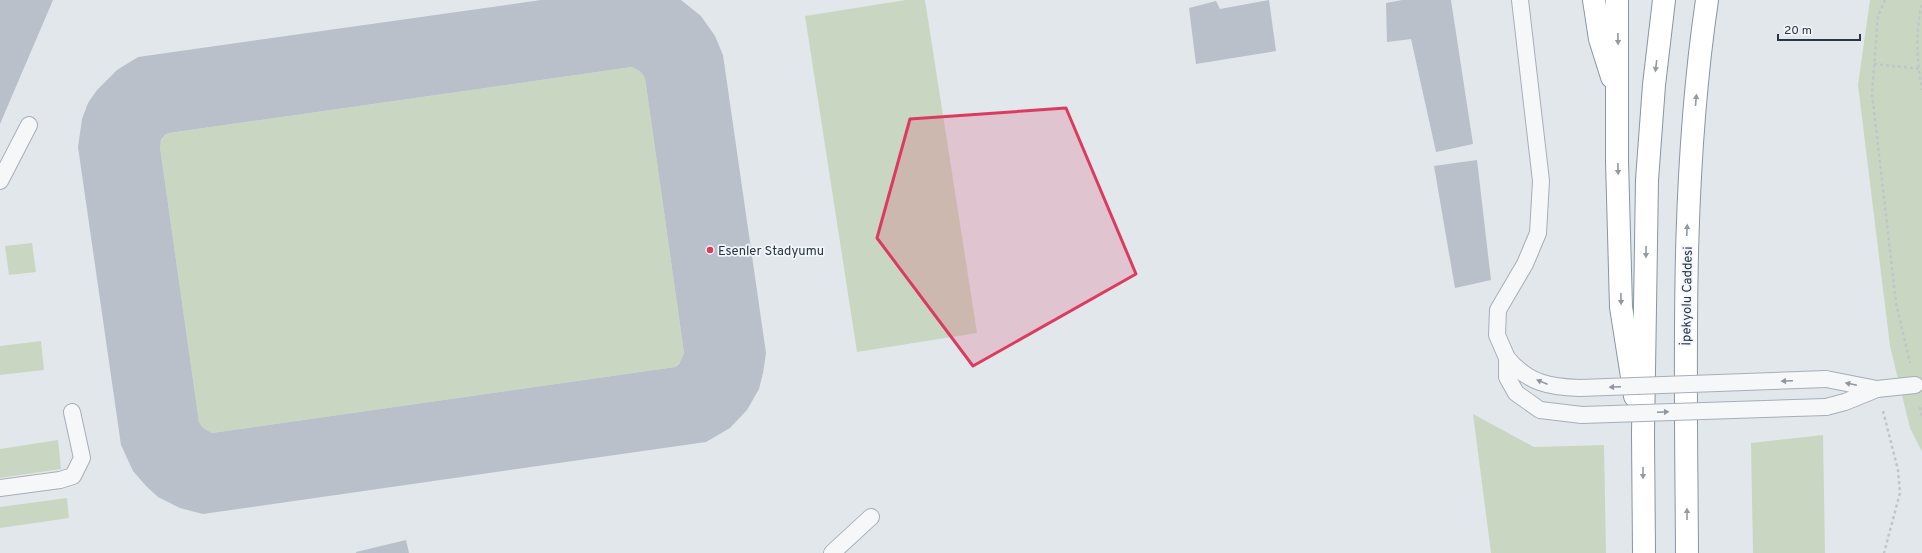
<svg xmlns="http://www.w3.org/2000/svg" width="1922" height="553" viewBox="0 0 1922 553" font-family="Overpass,sans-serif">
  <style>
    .green { fill: #c9d7c2 }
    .building { fill: #b9c0ca; fill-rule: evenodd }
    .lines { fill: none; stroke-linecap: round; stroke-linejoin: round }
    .service-casing { stroke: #a6aeb7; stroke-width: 18 }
    .trunk-casing { stroke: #8895a4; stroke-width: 24 }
    .path { stroke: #c0c5ca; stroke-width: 2.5; stroke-dasharray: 3 3; stroke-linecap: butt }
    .service { stroke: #f5f7f9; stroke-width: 16 }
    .trunk { stroke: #fff; stroke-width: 22 }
    .service-bridge-casing { stroke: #a6aeb7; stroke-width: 18; stroke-linecap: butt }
    .service-bridge { stroke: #f5f7f9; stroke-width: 16 }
    .oneway { fill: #949aa2 }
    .oneway2 { fill: #8e96a0 }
    .marked { fill: #dc3b60; fill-opacity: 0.2; stroke: #dc3b60; stroke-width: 3; stroke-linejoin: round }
    .poi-dot { fill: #dc3b60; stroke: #f2f5f9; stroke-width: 1.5 }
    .labels { text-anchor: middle; stroke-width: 3.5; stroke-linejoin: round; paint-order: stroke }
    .poi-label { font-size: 13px; fill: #283546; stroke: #f2f5f9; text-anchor: start }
    .street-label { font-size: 13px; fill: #283546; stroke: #f2f5f9 }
  </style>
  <rect width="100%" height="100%" fill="#e2e7ec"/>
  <g class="green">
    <polygon points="906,0 925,0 977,333 857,352 805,16"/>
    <polygon points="1870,0 1922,0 1922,452 1910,428 1890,346 1858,85"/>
    <path d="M632 67 641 72 645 78 684 353 680 362 675 367 212 433 203 428 199 422 160 147C160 141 163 136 169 133Z"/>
    <polygon points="32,243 36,272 9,275 5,246"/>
    <polygon points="41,341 44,370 0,375 0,346"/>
    <polygon points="1473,414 1534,447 1604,445 1606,553 1491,553"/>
    <polygon points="1823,435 1825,553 1753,553 1751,443"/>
    <polygon points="58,440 61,469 0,478 0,449"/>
    <polygon points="67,498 69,518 0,528 0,507"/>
  </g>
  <g class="building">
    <polygon points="0,0 53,0 0,124"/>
    <path d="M541 0H681L701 16 715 36 723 55 766 353 763 373 759 389 747 410 730 428 706 442 203 514 180 508 158 497 146 486 133 471 121 445 78 147 82 119 88 103 97 90 117 70 138 57ZM632 67 641 72 645 78 684 353 679 364 675 367 212 433 203 428 199 422 160 147 161 140 165 135 169 133Z"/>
    <polygon points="1269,0 1276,51 1196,64 1189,8 1216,1 1220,9"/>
    <polygon points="1402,0 1451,0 1473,144 1436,152 1411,39 1387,42 1386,3"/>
    <polygon points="1477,160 1491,280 1455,288 1434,166"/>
    <polygon points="406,540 409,553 356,553 356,552"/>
  </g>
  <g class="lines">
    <defs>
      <g id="service">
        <polyline points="0,181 29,125"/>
        <polyline points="1507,358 1497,335 1498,310 1525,264 1538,233 1541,181 1520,0"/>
        <polyline points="1826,379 1877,389 1845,402 1826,407"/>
        <path d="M1580 388C1549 387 1528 383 1507 358V377L1516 393 1540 410 1582 415"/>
        <polyline points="1877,389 1915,385"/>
        <polyline points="0,488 60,480 73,476 82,458 72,412"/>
        <polyline points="832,553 871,517"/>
      </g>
      <g id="trunk">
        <polyline points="1594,0 1600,39 1612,77"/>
        <polyline points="1617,0 1617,161 1621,307 1635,396"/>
        <polyline points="1644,553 1643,434 1647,180 1654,85 1664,0"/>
        <path d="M1687 553C1686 368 1680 183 1707 0"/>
      </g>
    </defs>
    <use href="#service" class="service-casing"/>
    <use href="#trunk" class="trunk-casing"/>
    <g class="path">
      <polyline points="1885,0 1878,16 1872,93 1896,303 1910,363"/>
      <path d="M1922 5C1915 32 1917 62 1922 90"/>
      <polyline points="1874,64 1922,69"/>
      <polyline points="1920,407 1922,417"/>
      <polyline points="1883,411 1898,470 1900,493 1884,553"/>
    </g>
    <use href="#service" class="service"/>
    <use href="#trunk" class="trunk"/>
    <defs>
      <g id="service-bridge">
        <polyline points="1580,388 1826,379"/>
        <polyline points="1582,415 1826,407"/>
      </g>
    </defs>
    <use href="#service-bridge" class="service-bridge-casing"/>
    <use href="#service-bridge" class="service-bridge"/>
  </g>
  <defs><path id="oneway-solid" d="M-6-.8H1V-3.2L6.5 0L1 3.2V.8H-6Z"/></defs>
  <g class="oneway">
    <use href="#oneway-solid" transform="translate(1618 39) rotate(89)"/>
    <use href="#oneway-solid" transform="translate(1656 66) rotate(97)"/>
    <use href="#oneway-solid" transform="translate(1696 100) rotate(-85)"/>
    <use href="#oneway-solid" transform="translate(1618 169) rotate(89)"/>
    <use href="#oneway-solid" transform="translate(1687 230) rotate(-88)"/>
    <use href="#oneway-solid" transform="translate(1646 252) rotate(91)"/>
    <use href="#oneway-solid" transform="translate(1621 299) rotate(89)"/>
    <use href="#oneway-solid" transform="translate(1643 473) rotate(90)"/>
    <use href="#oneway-solid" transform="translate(1687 514) rotate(-90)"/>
  </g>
  <g class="oneway2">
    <use href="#oneway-solid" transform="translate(1787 381) rotate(178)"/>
    <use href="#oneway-solid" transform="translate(1542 382) rotate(-158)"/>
    <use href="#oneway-solid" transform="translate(1851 384) rotate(-168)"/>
    <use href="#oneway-solid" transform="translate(1615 387) rotate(178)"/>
    <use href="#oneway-solid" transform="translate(1663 412) rotate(-2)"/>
  </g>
  <path class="marked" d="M1066 108 1136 274 973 366 877 238 910 119Z"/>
  <circle class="poi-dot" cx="710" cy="250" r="4"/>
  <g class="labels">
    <g class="poi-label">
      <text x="718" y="255">Esenler Stadyumu</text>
    </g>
    <g class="street-label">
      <text transform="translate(1686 296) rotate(-89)" y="5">İpekyolu Caddesi</text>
    </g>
  </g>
  <path d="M1778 34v6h82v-6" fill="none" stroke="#283546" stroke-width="2"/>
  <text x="1784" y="34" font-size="12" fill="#283546" stroke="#f2f5f9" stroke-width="3" paint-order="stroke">20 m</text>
</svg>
